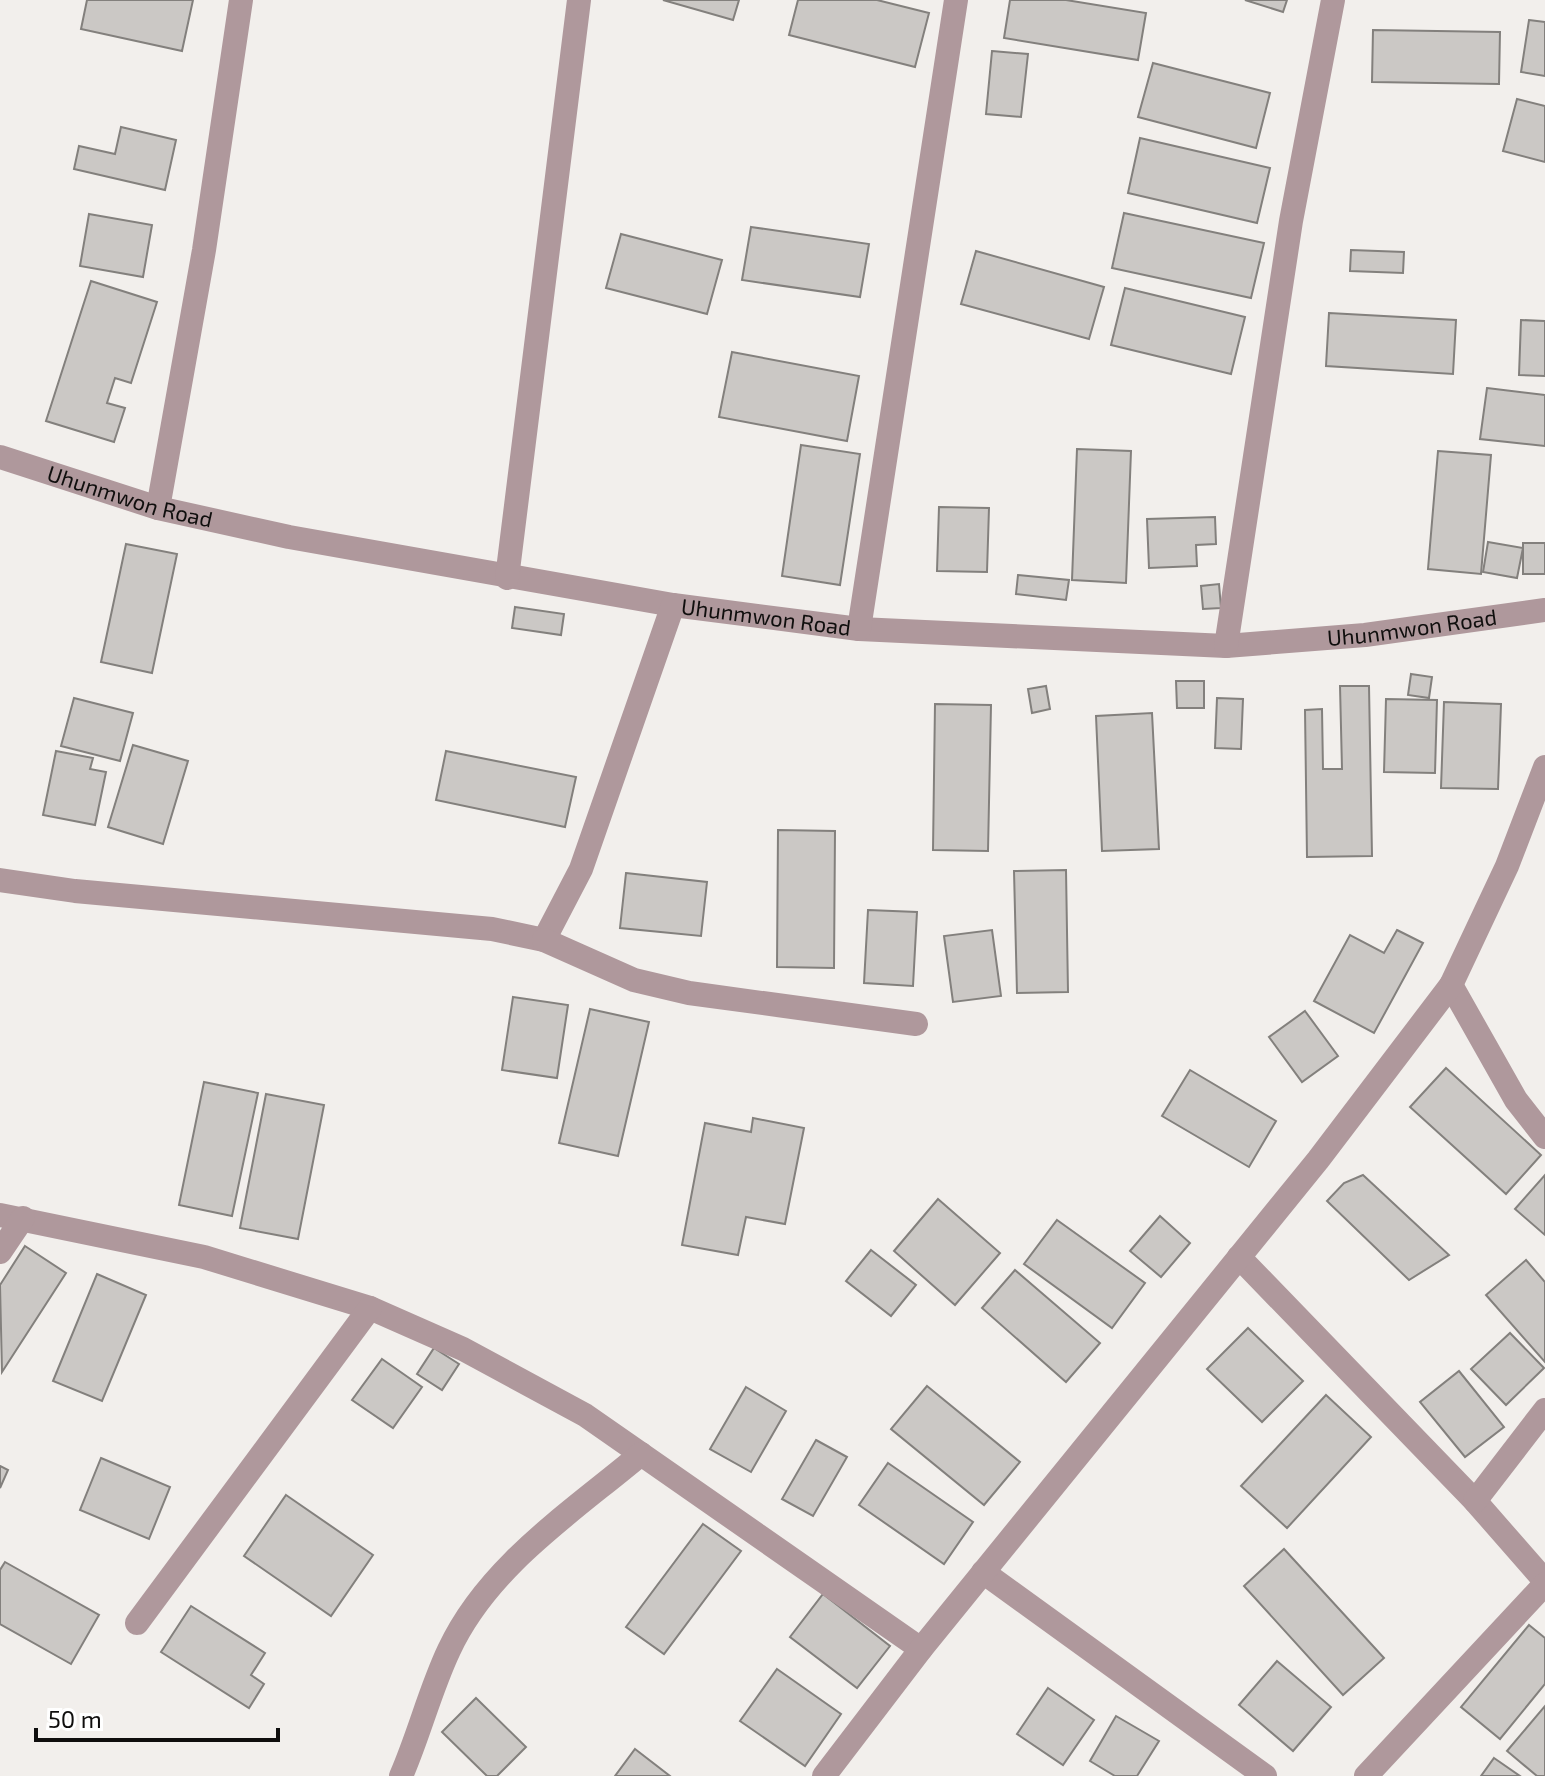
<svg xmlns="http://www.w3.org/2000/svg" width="1545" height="1776" viewBox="0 0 1545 1776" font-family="'Exo 2',sans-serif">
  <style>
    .building { fill: #cbc8c5; stroke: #83807d; stroke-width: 2 }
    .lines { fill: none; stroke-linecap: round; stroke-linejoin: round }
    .minor { stroke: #af989c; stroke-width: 24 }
    .labels { text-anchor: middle; stroke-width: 6; stroke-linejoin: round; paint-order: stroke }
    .street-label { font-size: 22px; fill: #0f0e0d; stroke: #fff }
  </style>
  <rect width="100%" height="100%" fill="#f2efec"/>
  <g class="building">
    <polygon points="87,0 193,0 182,51 81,29"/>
    <polygon points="663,0 739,0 733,20"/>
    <polygon points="798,0 877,0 929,13 915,67 789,35"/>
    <polygon points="1010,0 1066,0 1146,13 1138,60 1004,38"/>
    <polygon points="1245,0 1287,0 1283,12"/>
    <polygon points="1529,20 1545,22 1545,76 1521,72"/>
    <polygon points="1373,30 1500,32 1499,84 1372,82"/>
    <polygon points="992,51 1028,54 1021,117 986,114"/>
    <polygon points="1153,63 1270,93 1256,148 1138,117"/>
    <polygon points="1517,99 1545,106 1545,162 1503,151"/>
    <polygon points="121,127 176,140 165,190 74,169 79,146 115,154"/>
    <polygon points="1140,138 1270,168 1257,223 1128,193"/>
    <polygon points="1124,213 1264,243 1251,298 1112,268"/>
    <polygon points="89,214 152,225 143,277 80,266"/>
    <polygon points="751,227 869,244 860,297 742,280"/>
    <polygon points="621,234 722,260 707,314 606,288"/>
    <polygon points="1351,250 1404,252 1403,273 1350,271"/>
    <polygon points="976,251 1104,287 1089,339 961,304"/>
    <polygon points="91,281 157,302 131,383 115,378 107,403 125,408 114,442 46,421"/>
    <polygon points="1125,288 1245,317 1231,374 1111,345"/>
    <polygon points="1329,313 1456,320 1453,374 1326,366"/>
    <polygon points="1521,320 1545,321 1545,376 1519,375"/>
    <polygon points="732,352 859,376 847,441 719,417"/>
    <polygon points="1487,388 1545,395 1545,446 1480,439"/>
    <polygon points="801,445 860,454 840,585 782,576"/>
    <polygon points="1077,449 1131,451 1126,583 1072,580"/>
    <polygon points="1438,451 1491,455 1481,574 1428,569"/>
    <polygon points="939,507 989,508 987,572 937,571"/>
    <polygon points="1215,517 1216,544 1196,545 1197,566 1149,568 1147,519"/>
    <polygon points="1488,542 1523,548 1517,578 1483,572"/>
    <rect x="1523" y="543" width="22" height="31"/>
    <polygon points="126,544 177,554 152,673 101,662"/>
    <polygon points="1018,575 1069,580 1066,600 1016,594"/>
    <polygon points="1219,584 1221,608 1203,609 1201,586"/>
    <polygon points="515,607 564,614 561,635 512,628"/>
    <polygon points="1411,674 1432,677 1429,698 1408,695"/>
    <polygon points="1176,681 1204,681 1204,708 1177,708"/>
    <polygon points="1046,686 1050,709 1032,713 1028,689"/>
    <polygon points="1340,686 1369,686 1372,856 1307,857 1305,710 1322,709 1323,769 1342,769"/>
    <polygon points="74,698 133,713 120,761 61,746"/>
    <polygon points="1217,698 1243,699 1241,749 1215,748"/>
    <polygon points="1386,699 1437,700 1435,773 1384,772"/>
    <polygon points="1444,702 1501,704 1498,789 1441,788"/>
    <polygon points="935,704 991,705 988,851 933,850"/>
    <polygon points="1152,713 1159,849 1102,851 1096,716"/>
    <polygon points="133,745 188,761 163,844 108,827"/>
    <polygon points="56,751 93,758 90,769 106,772 95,825 43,815"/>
    <polygon points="446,751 576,777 565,827 436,800"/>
    <polygon points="778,830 835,831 834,968 777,967"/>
    <polygon points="1066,870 1068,992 1017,993 1014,871"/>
    <polygon points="626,873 707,882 701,936 620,928"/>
    <polygon points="868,910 917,912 913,986 864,983"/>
    <polygon points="992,930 1001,996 953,1002 944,936"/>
    <polygon points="1397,930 1423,943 1374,1033 1314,1001 1350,935 1384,953"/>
    <polygon points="513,997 568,1005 557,1078 502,1070"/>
    <polygon points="590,1009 649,1022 618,1156 559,1143"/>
    <polygon points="1305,1011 1338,1056 1302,1082 1269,1037"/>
    <polygon points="1446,1068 1541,1155 1506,1194 1410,1107"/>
    <polygon points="1190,1070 1276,1121 1249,1167 1162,1116"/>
    <polygon points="204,1082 258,1093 232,1216 179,1205"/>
    <polygon points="266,1094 324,1105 298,1239 240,1228"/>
    <polygon points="753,1118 804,1128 785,1224 746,1217 738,1255 682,1245 705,1123 751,1132"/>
    <polygon points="1363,1175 1449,1255 1409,1280 1327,1201 1344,1183"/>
    <polygon points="1545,1175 1545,1235 1515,1209"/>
    <polygon points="938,1199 1000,1253 955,1305 894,1251"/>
    <polygon points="1160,1216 1190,1243 1161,1277 1130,1251"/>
    <polygon points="1057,1220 1145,1283 1112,1328 1024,1264"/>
    <polygon points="25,1246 66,1273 2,1372 0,1285"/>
    <polygon points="871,1250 916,1285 891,1316 846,1281"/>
    <polygon points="1526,1260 1545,1282 1545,1362 1486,1295"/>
    <polygon points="1015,1270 1100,1343 1066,1382 982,1308"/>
    <polygon points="97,1274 146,1295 102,1401 53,1381"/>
    <polygon points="1248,1328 1303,1381 1262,1422 1207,1369"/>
    <polygon points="1510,1333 1544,1368 1506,1405 1471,1369"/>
    <polygon points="434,1348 459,1364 442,1390 417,1374"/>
    <polygon points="382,1359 422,1387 393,1428 352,1400"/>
    <polygon points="1459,1371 1504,1427 1465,1457 1420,1402"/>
    <polygon points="927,1386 1020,1462 984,1505 891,1429"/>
    <polygon points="746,1387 786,1411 751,1472 710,1449"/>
    <polygon points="1326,1395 1371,1437 1287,1528 1241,1486"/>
    <polygon points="816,1440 847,1457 813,1516 782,1499"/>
    <polygon points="101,1458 170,1487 149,1539 80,1510"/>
    <polygon points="888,1463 973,1522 944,1564 859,1505"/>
    <polygon points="0,1466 8,1470 0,1488"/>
    <polygon points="286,1495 373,1555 331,1616 244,1556"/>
    <polygon points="703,1524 741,1551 664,1654 626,1627"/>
    <polygon points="1284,1549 1384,1658 1343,1695 1244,1586"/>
    <polygon points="5,1562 99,1615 71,1664 0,1624 0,1570"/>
    <polygon points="823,1594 890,1646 857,1688 790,1637"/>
    <polygon points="191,1606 265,1653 251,1675 264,1684 249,1708 161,1652"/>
    <polygon points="1529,1625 1545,1638 1545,1684 1500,1739 1461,1707"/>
    <polygon points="1277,1661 1331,1707 1293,1751 1239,1705"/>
    <polygon points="777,1669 841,1714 805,1766 740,1721"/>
    <polygon points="1048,1688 1094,1720 1063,1765 1017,1734"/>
    <polygon points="476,1698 526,1747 497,1776 487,1776 442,1732"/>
    <polygon points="1545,1706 1545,1776 1537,1776 1507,1751"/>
    <polygon points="1116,1716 1159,1741 1137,1776 1115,1776 1090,1761"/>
    <polygon points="635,1749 670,1776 615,1776"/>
    <polygon points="1494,1758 1520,1776 1481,1776"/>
  </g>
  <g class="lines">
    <g class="minor">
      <path id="s1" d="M0 457 158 508 289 537 673 605 859 629 1226 646 1365 635 1545 610"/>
      <polyline points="158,508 204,250 241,0"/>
      <polyline points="507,578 579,0"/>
      <polyline points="859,629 956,0"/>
      <polyline points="1226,646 1291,221 1333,0"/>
      <polyline points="0,880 75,891 492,929 544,940 581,869 673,605"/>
      <polyline points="544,940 634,980 689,993 916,1024"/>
      <polyline points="1451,985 1516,1100 1545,1137"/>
      <polyline points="0,1215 204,1257 370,1308 463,1349 585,1415 921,1649"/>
      <polyline points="0,1252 23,1218"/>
      <polyline points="1239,1257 1475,1501 1545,1581"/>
      <polyline points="1475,1501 1545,1410"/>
      <polyline points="983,1572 1265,1776"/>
      <polyline points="137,1623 370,1308"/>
      <path d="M401 1776C419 1735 430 1690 449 1650 488 1566 572 1512 641 1454"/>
      <polyline points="824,1776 921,1649 1318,1160 1451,985 1507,866 1545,767"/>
      <polyline points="1366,1776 1545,1584"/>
    </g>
  </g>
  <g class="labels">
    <g class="street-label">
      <text dy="8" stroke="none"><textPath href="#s1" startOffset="136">Uhunmwon Road</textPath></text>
      <text dy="8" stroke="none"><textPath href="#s1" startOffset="784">Uhunmwon Road</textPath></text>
      <text dy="8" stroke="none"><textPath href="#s1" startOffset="1432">Uhunmwon Road</textPath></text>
    </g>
  </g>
  <path d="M36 1728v12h242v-12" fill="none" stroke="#0f0e0d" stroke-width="4"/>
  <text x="48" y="1728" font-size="24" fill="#0f0e0d" stroke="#ffffff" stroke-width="6" paint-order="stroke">50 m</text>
</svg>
